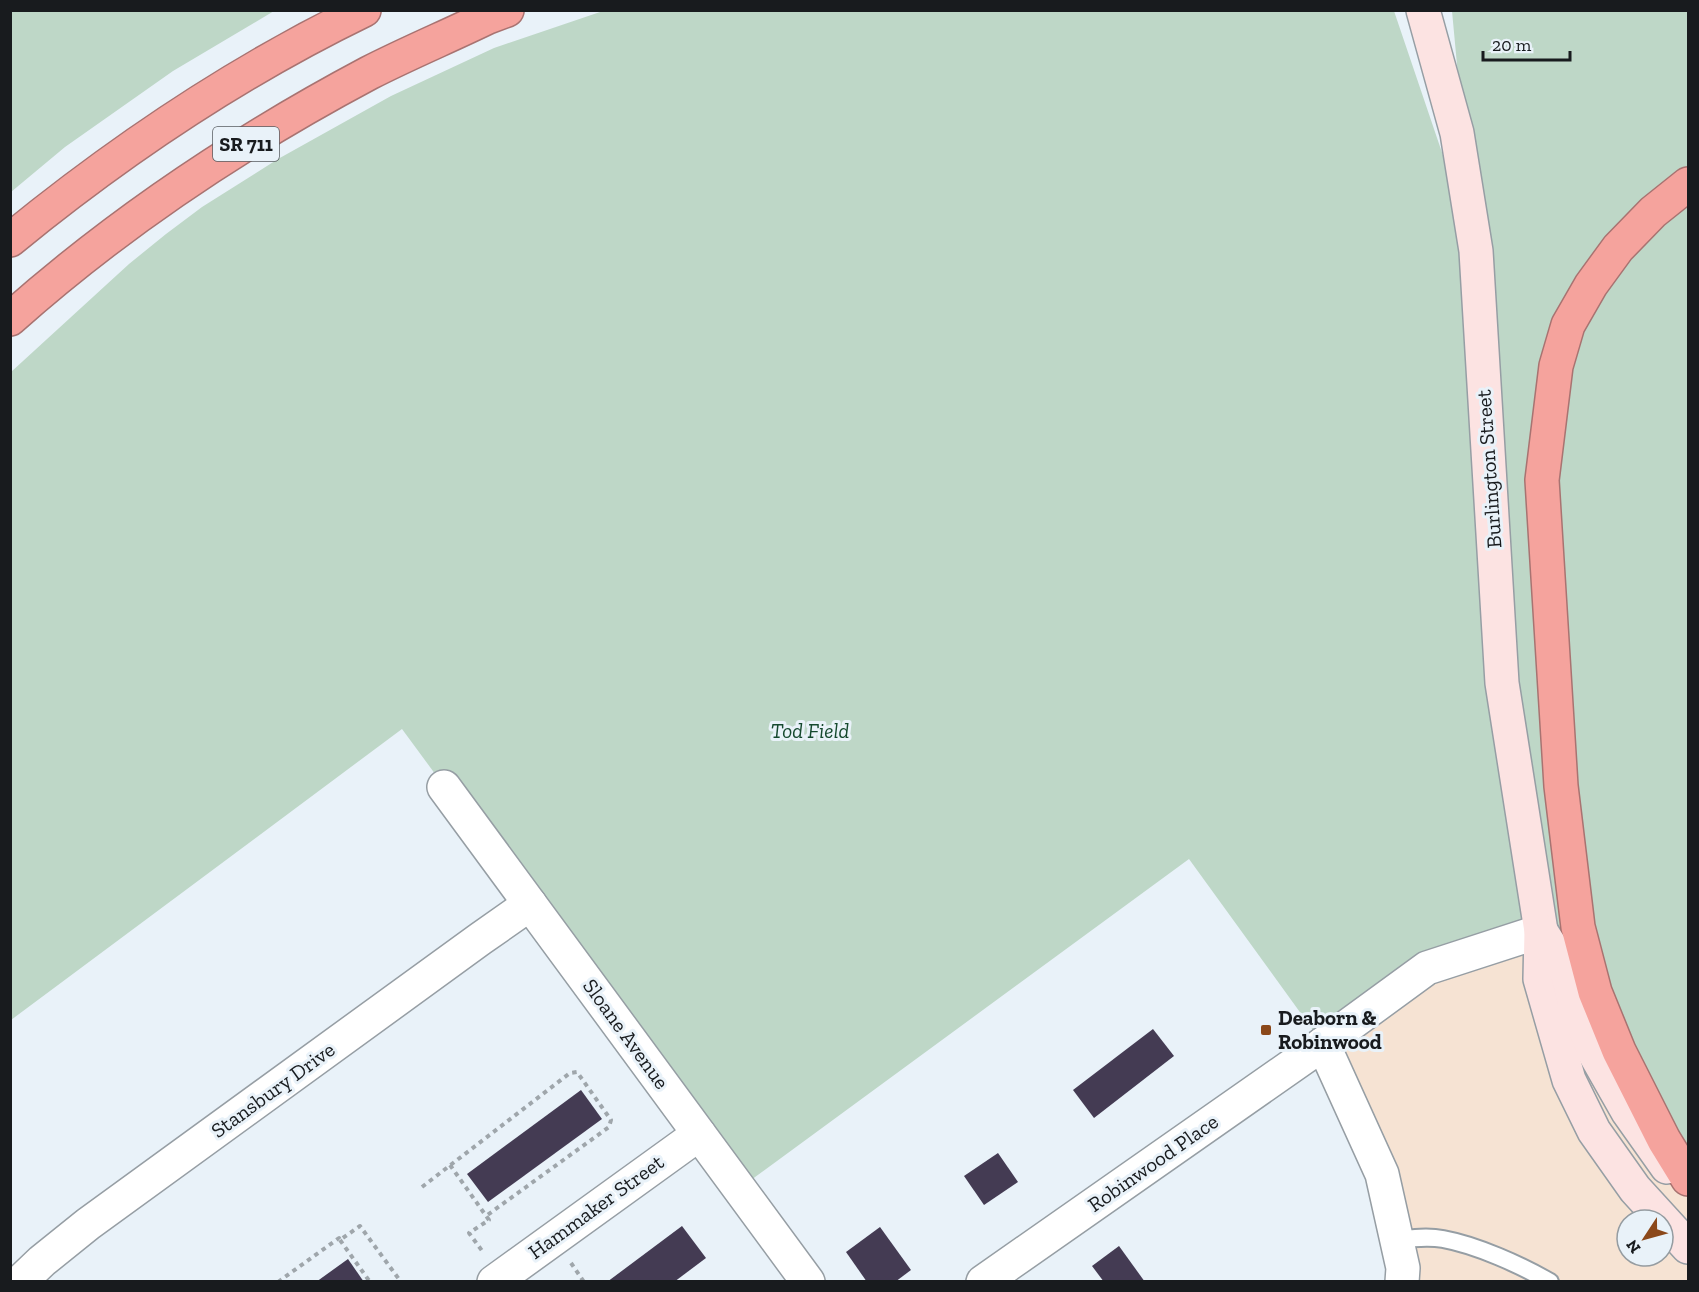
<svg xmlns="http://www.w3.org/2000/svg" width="1699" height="1292" viewBox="0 0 1699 1292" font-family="'Zilla Slab',serif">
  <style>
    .commercial { fill: #f6e3d3; fill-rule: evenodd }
    .green { fill: #bed7c7 }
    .building { fill: #443b53 }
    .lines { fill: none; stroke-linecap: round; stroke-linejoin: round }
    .lane-casing { stroke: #969ea4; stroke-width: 20 }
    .street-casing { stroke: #969ea4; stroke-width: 36 }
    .secondary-casing { stroke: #969ea4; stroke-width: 36 }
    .highway-casing { stroke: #a87371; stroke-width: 36 }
    .path { stroke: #9fa6ab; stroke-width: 4; stroke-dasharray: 4.5 4.5; stroke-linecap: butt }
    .lane { stroke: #fff; stroke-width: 16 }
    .street { stroke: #fff; stroke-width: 33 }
    .secondary { stroke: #fce3e2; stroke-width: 33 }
    .highway { stroke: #f5a39d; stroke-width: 33 }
    .poi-dot { fill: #8b481a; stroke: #e9f2f9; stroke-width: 2 }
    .labels { text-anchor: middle; stroke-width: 6; stroke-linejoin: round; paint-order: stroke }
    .shield { fill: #e9f2f9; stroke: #575c60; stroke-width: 1.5 }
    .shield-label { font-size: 20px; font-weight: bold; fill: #181b1e }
    .street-label { font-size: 21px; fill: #181b1e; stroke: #e9f2f9 }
    .park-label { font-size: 21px; font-style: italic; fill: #164a2f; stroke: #e9f2f9 }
    .poi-label { font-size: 21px; font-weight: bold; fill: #181b1e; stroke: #e9f2f9; text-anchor: start }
  </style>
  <rect width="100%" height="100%" fill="#e9f2f9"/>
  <path class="commercial" d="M1541 931 1688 1171V1281H1402L1323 1044 1427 968ZM1627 1220H1663V1256H1627Z"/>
  <g class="green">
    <polygon points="11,10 274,10 274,11 173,71 65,147 11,192"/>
    <polygon points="603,11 1394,11 1474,247 1452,11 1688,11 1688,1191 1541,931 1427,968 1323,1044 1189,859 740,1188 402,729 11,1020 11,372 129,264 166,234 202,207 278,159 391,96 494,48"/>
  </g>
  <g class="building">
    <polygon points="1153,1029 1174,1056 1094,1118 1073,1090"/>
    <polygon points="581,1090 602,1119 488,1202 467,1174"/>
    <polygon points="998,1153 1018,1182 984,1205 964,1176"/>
    <polygon points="682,1226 706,1258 674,1282 607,1282"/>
    <polygon points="880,1227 911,1270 895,1282 867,1282 846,1252"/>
    <polygon points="1119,1246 1145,1282 1104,1282 1092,1266"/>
    <polygon points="348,1259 364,1282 316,1282"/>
  </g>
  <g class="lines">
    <defs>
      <path id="lane" d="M1397 1240C1412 1238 1428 1236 1443 1239 1476 1245 1521 1265 1550 1282"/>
      <g id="street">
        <polyline points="444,787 808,1282"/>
        <polyline points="1323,1044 1382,1174 1403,1268 1402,1282"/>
        <polyline points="20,1282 42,1261 88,1224 480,939 530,904"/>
        <polyline points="494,1282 699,1134"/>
        <polyline points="983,1282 1323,1044 1427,968 1541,931"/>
      </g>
      <g id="secondary">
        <polyline points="1423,10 1457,133 1476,251 1502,683 1541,931 1540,979 1569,1080 1594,1131 1635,1189 1688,1247"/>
        <polyline points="1541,931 1567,972 1574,1001 1595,1054 1628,1112 1667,1167"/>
      </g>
      <g id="highway">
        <polyline points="1688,184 1653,212 1618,248 1591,285 1568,325 1556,366 1542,480 1561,786 1578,927 1595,992 1619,1051 1664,1140 1688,1179"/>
        <path d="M10 240C120 150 236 72 364 10"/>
        <path d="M10 319C119 222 241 141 369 73 408 53 449 36 488 17L507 10"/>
      </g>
    </defs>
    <use href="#lane" class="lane-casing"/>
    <use href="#street" class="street-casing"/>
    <use href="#secondary" class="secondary-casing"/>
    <use href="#highway" class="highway-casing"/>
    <g class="path">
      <polyline points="450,1165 489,1220 469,1233 483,1252"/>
      <polyline points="422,1187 570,1073 577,1072 611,1120 609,1127 486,1216"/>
      <polyline points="340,1240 370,1282"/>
      <polyline points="571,1263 584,1282"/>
      <polyline points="278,1282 339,1238 340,1240 360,1226 401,1282"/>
    </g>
    <use href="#lane" class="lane"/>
    <use href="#street" class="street"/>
    <use href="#secondary" class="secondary"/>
    <use href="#highway" class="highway"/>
  </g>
  <rect class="poi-dot" x="1260" y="1024" width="12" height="12" rx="3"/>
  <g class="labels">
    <rect class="shield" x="213" y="127" width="66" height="34" rx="4.5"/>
    <g class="shield-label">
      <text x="246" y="151">SR 711</text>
    </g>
    <g class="street-label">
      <text transform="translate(1489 469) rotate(-94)" y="7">Burlington Street</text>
      <text transform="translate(626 1034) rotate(54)" y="7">Sloane Avenue</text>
      <text transform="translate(273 1090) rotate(-36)" y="7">Stansbury Drive</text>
      <text transform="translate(1153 1163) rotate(-35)" y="7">Robinwood Place</text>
      <text transform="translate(596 1207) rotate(-36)" y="7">Hammaker Street</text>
    </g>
    <g class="park-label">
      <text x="810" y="738">Tod Field</text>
    </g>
    <g class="poi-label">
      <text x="1278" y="1025">Deaborn &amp;<tspan x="1278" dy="24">Robinwood</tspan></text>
    </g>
  </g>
  <rect width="1699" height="1292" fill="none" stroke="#181b1e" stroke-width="24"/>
  <g transform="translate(1645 1238) rotate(234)"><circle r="28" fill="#e9f2f9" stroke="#959ca1" stroke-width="1.5"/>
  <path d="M0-4.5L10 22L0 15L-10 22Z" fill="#8b481a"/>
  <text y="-9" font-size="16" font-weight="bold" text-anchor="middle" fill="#181b1e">N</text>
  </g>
  <path d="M1483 51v9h87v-9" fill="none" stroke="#181b1e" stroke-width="3"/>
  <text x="1492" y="51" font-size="18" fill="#181b1e" stroke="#e9f2f9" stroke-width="4.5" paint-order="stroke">20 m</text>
</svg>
